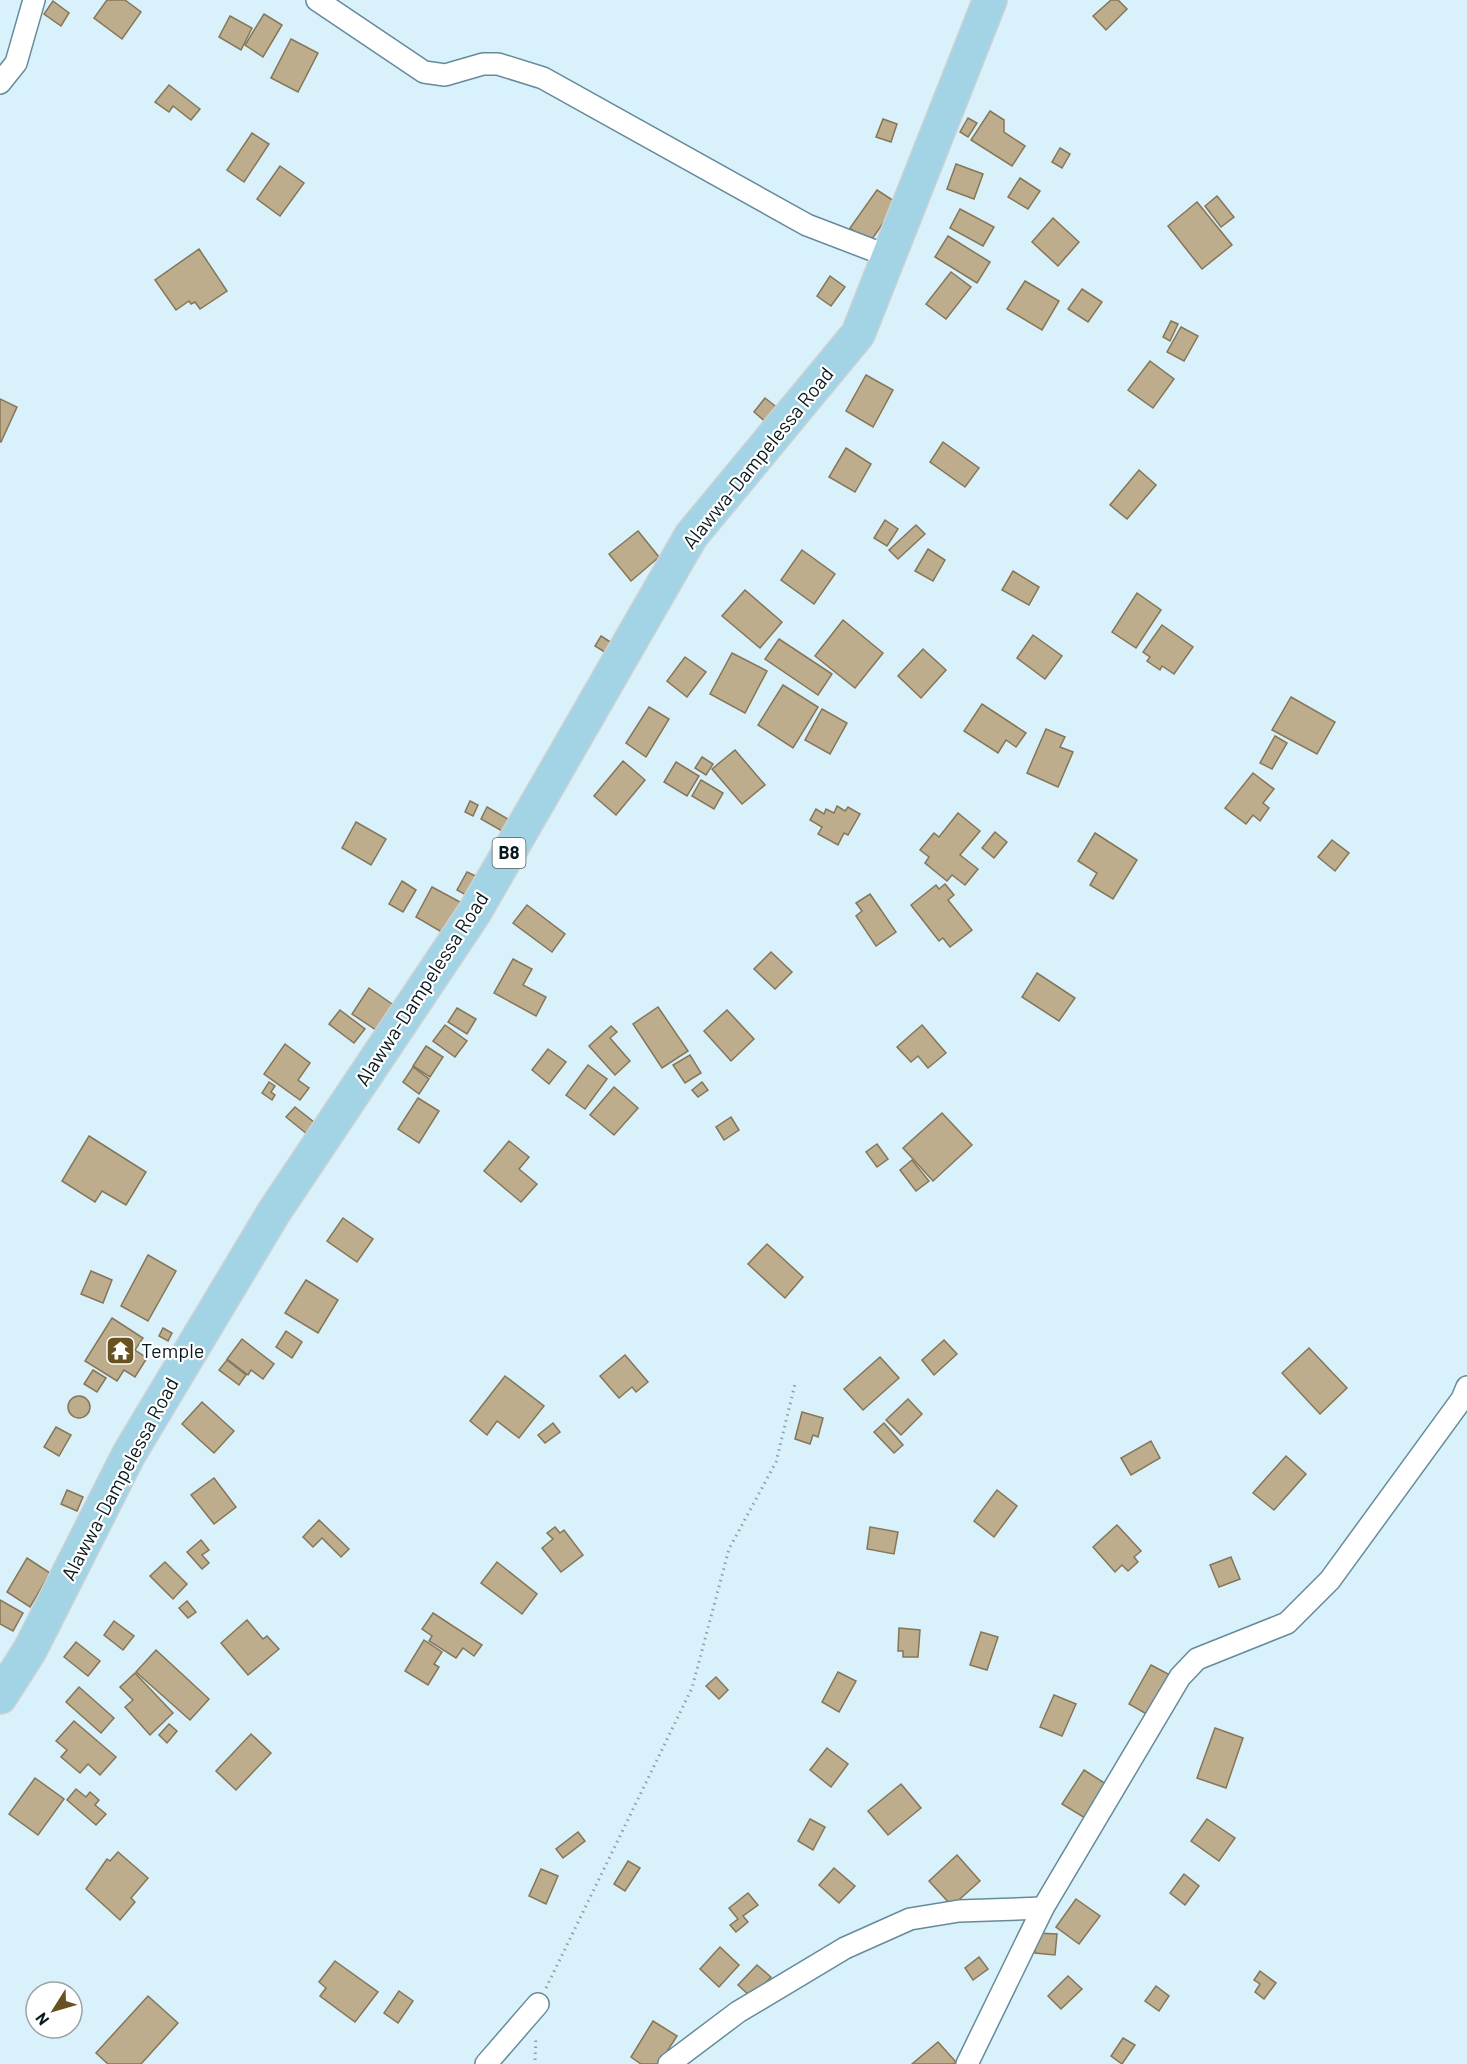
<svg xmlns="http://www.w3.org/2000/svg" width="1467" height="2064" viewBox="0 0 1467 2064" font-family="Barlow,sans-serif">
  <style>
    .building { fill: #bdad8d; stroke: #857658; stroke-width: 1.5 }
    .lines { fill: none; stroke-linecap: round; stroke-linejoin: round }
    .minor-casing { stroke: #658b9a; stroke-width: 24 }
    .primary-casing { stroke: #ced1d2; stroke-width: 36 }
    .path { stroke: #8ca1a9; stroke-width: 3; stroke-dasharray: 1.5 4.5; stroke-linecap: butt }
    .minor { stroke: #fff; stroke-width: 21 }
    .primary { stroke: #a3d4e6; stroke-width: 33 }
    .labels { text-anchor: middle; stroke-width: 4.5; stroke-linejoin: round; paint-order: stroke }
    .shield { fill: #fff; stroke: #545e62; stroke-width: 1.5 }
    .shield-label { font-size: 18px; font-weight: bold; fill: #0a191f }
    .street-label { font-size: 20px; fill: #0a191f; stroke: #fff }
    .poi-label { font-size: 20px; fill: #0a191f; stroke: #fff; text-anchor: start }
  </style>
  <rect width="100%" height="100%" fill="#d9f1fb"/>
  <g class="building">
    <polygon points="107,0 125,0 141,12 122,39 94,18"/>
    <polygon points="1111,0 1118,0 1127,9 1106,30 1093,16"/>
    <polygon points="53,1 69,13 61,26 44,14"/>
    <polygon points="264,14 282,25 263,57 245,45"/>
    <polygon points="230,16 252,28 241,50 219,37"/>
    <polygon points="291,39 318,53 298,92 271,78"/>
    <polygon points="169,85 200,109 191,120 173,106 169,112 155,102"/>
    <polygon points="990,111 1004,120 1004,132 1025,146 1012,166 971,140"/>
    <polygon points="968,118 977,123 968,137 960,132"/>
    <polygon points="883,119 897,124 891,142 876,137"/>
    <polygon points="252,133 269,144 244,182 227,170"/>
    <polygon points="1060,148 1070,154 1062,168 1052,162"/>
    <polygon points="956,164 983,174 974,199 947,189"/>
    <polygon points="280,166 304,183 280,216 257,199"/>
    <polygon points="1020,178 1040,191 1028,209 1008,197"/>
    <polygon points="877,190 897,203 870,242 850,228"/>
    <polygon points="1217,196 1234,217 1221,227 1205,206"/>
    <polygon points="1197,202 1232,245 1202,269 1168,226"/>
    <polygon points="960,209 994,227 983,246 950,228"/>
    <polygon points="1053,218 1079,242 1058,266 1032,242"/>
    <polygon points="948,236 990,262 977,283 935,257"/>
    <polygon points="199,249 227,291 200,309 195,302 191,304 189,301 176,310 155,280"/>
    <polygon points="951,272 971,287 946,319 926,304"/>
    <polygon points="830,276 845,287 831,306 817,296"/>
    <polygon points="1025,281 1059,301 1042,330 1007,309"/>
    <polygon points="1082,289 1102,302 1088,322 1068,309"/>
    <polygon points="1171,321 1178,324 1170,341 1163,337"/>
    <polygon points="1181,327 1198,336 1184,361 1167,352"/>
    <polygon points="1150,361 1174,379 1153,408 1128,390"/>
    <polygon points="866,375 893,390 873,427 846,411"/>
    <polygon points="765,398 779,409 767,423 754,412"/>
    <polygon points="0,399 17,407 1,442 0,442"/>
    <polygon points="943,442 979,468 965,487 930,462"/>
    <polygon points="846,448 871,464 855,492 829,477"/>
    <polygon points="1139,470 1156,485 1127,519 1110,505"/>
    <polygon points="885,520 898,529 887,546 874,538"/>
    <polygon points="916,525 925,534 898,559 889,550"/>
    <polygon points="638,531 659,557 631,581 609,554"/>
    <polygon points="928,549 945,560 933,581 915,571"/>
    <polygon points="802,550 835,574 814,604 781,580"/>
    <polygon points="1013,571 1039,587 1029,605 1002,590"/>
    <polygon points="745,590 782,622 760,648 722,616"/>
    <polygon points="1137,593 1161,610 1136,648 1112,632"/>
    <polygon points="843,620 883,653 855,688 815,656"/>
    <polygon points="1162,625 1193,647 1174,674 1162,666 1160,670 1147,661 1150,657 1143,652"/>
    <polygon points="1033,635 1062,656 1045,679 1017,658"/>
    <polygon points="601,636 618,647 611,656 595,646"/>
    <polygon points="779,639 832,674 818,695 765,659"/>
    <polygon points="923,649 946,670 921,698 898,676"/>
    <polygon points="732,653 767,671 745,713 710,694"/>
    <polygon points="685,657 706,672 687,697 667,681"/>
    <polygon points="783,685 818,707 793,748 758,725"/>
    <polygon points="1291,697 1335,722 1317,754 1272,730"/>
    <polygon points="982,704 1026,733 1016,747 1006,740 998,753 964,731"/>
    <polygon points="649,707 669,719 646,757 626,743"/>
    <polygon points="822,709 847,723 830,754 805,740"/>
    <polygon points="1046,729 1065,737 1060,747 1073,752 1058,787 1027,773"/>
    <polygon points="1275,736 1287,743 1272,769 1260,763"/>
    <polygon points="735,750 765,785 742,804 712,769"/>
    <polygon points="702,757 713,764 706,775 695,768"/>
    <polygon points="623,761 645,780 616,815 594,796"/>
    <polygon points="676,762 699,776 687,796 664,782"/>
    <polygon points="1253,773 1274,789 1263,803 1269,808 1260,821 1253,815 1246,824 1225,808"/>
    <polygon points="701,780 723,793 714,809 692,796"/>
    <polygon points="470,801 478,805 473,816 465,812"/>
    <polygon points="837,806 845,811 848,807 860,814 848,835 844,833 838,845 818,834 822,827 810,820 816,809 824,814 826,809 834,813"/>
    <polygon points="487,807 508,819 502,831 481,819"/>
    <polygon points="958,813 980,831 960,855 978,869 965,885 952,875 947,881 925,863 929,857 920,850 934,833 939,837"/>
    <polygon points="356,822 386,839 371,865 342,848"/>
    <polygon points="995,832 1007,842 994,858 982,848"/>
    <polygon points="1095,833 1137,860 1113,899 1090,885 1097,873 1078,861"/>
    <polygon points="1332,840 1349,853 1335,871 1318,857"/>
    <polygon points="467,872 478,877 468,896 457,890"/>
    <polygon points="402,881 416,890 403,912 389,904"/>
    <polygon points="945,884 954,895 948,900 972,930 950,947 943,938 939,941 911,905 936,885 939,889"/>
    <polygon points="432,887 462,903 445,934 416,917"/>
    <polygon points="870,894 896,932 876,946 856,916 862,911 856,903"/>
    <polygon points="527,905 565,934 552,952 513,923"/>
    <polygon points="771,952 792,972 775,989 754,969"/>
    <polygon points="513,959 532,969 523,985 546,997 536,1016 494,993"/>
    <polygon points="1037,973 1075,998 1059,1021 1022,997"/>
    <polygon points="369,988 402,1011 385,1036 352,1014"/>
    <polygon points="658,1007 688,1051 662,1068 633,1024"/>
    <polygon points="457,1008 476,1019 467,1034 448,1022"/>
    <polygon points="340,1010 365,1029 354,1043 329,1024"/>
    <polygon points="727,1010 754,1039 731,1061 704,1031"/>
    <polygon points="445,1025 467,1041 455,1057 433,1041"/>
    <polygon points="922,1025 946,1053 928,1068 918,1056 911,1062 897,1047"/>
    <polygon points="611,1026 617,1032 610,1038 630,1061 615,1075 589,1046"/>
    <polygon points="285,1044 310,1063 298,1080 309,1088 300,1100 264,1074"/>
    <polygon points="426,1046 443,1057 430,1077 413,1066"/>
    <polygon points="548,1049 566,1062 549,1084 532,1070"/>
    <polygon points="690,1055 701,1073 685,1083 673,1065"/>
    <polygon points="588,1065 607,1079 585,1109 566,1095"/>
    <polygon points="413,1067 429,1079 419,1094 403,1082"/>
    <polygon points="269,1082 275,1086 271,1092 275,1095 272,1100 262,1093"/>
    <polygon points="702,1082 708,1090 698,1097 692,1090"/>
    <polygon points="614,1087 638,1108 614,1135 590,1115"/>
    <polygon points="418,1098 439,1111 419,1143 398,1129"/>
    <polygon points="295,1107 315,1123 307,1134 286,1117"/>
    <polygon points="942,1113 972,1145 933,1181 903,1148"/>
    <polygon points="731,1117 739,1130 724,1140 716,1127"/>
    <polygon points="89,1136 146,1172 126,1205 102,1191 95,1202 62,1181"/>
    <polygon points="509,1141 529,1157 519,1169 537,1184 521,1202 484,1171"/>
    <polygon points="877,1144 888,1159 877,1167 866,1152"/>
    <polygon points="912,1160 929,1181 916,1191 900,1170"/>
    <polygon points="343,1218 373,1239 357,1262 327,1241"/>
    <polygon points="767,1244 803,1277 785,1298 748,1264"/>
    <polygon points="148,1255 176,1271 148,1321 121,1306"/>
    <polygon points="91,1271 112,1280 103,1303 81,1294"/>
    <polygon points="306,1280 338,1300 318,1333 285,1313"/>
    <polygon points="112,1318 143,1338 135,1350 147,1358 135,1377 124,1370 117,1381 85,1361"/>
    <polygon points="163,1328 172,1333 168,1341 159,1336"/>
    <polygon points="286,1331 302,1342 292,1358 276,1347"/>
    <polygon points="242,1339 274,1364 263,1379 251,1370 248,1375 227,1359"/>
    <polygon points="944,1340 957,1354 934,1375 922,1360"/>
    <polygon points="1309,1348 1347,1388 1320,1414 1282,1373"/>
    <polygon points="625,1355 648,1382 636,1392 632,1387 619,1398 600,1376"/>
    <polygon points="880,1357 899,1378 863,1410 844,1389"/>
    <polygon points="227,1360 246,1375 239,1385 219,1370"/>
    <polygon points="93,1370 106,1378 97,1392 84,1384"/>
    <polygon points="505,1376 544,1406 519,1438 497,1421 487,1435 470,1421"/>
    <circle cx="79" cy="1407" r="11"/>
    <polygon points="908,1399 922,1414 901,1435 886,1420"/>
    <polygon points="202,1402 234,1431 214,1453 182,1424"/>
    <polygon points="802,1412 823,1418 818,1437 813,1435 810,1444 795,1439"/>
    <polygon points="553,1423 560,1432 545,1443 538,1435"/>
    <polygon points="884,1423 903,1445 894,1453 874,1432"/>
    <polygon points="56,1427 71,1435 59,1456 44,1447"/>
    <polygon points="1151,1441 1160,1458 1131,1475 1121,1458"/>
    <polygon points="1286,1456 1306,1474 1274,1510 1253,1493"/>
    <polygon points="214,1478 236,1507 214,1524 191,1495"/>
    <polygon points="67,1490 83,1497 77,1511 61,1504"/>
    <polygon points="997,1490 1017,1506 994,1537 974,1521"/>
    <polygon points="319,1520 349,1549 341,1557 322,1538 313,1547 303,1537"/>
    <polygon points="1117,1525 1141,1551 1134,1557 1138,1562 1128,1571 1122,1565 1115,1572 1093,1547"/>
    <polygon points="555,1527 560,1533 564,1530 583,1555 561,1572 542,1548 553,1539 547,1533"/>
    <polygon points="870,1527 898,1532 894,1554 867,1549"/>
    <polygon points="201,1540 209,1550 202,1555 209,1563 202,1569 187,1552"/>
    <polygon points="1231,1557 1240,1579 1219,1587 1210,1565"/>
    <polygon points="27,1558 50,1573 30,1607 7,1592"/>
    <polygon points="165,1562 187,1584 173,1599 150,1576"/>
    <polygon points="497,1562 537,1594 522,1614 481,1583"/>
    <polygon points="0,1600 23,1613 13,1631 0,1624"/>
    <polygon points="187,1601 196,1612 188,1618 179,1608"/>
    <polygon points="433,1613 482,1645 474,1656 463,1648 456,1658 429,1641 432,1636 422,1629"/>
    <polygon points="247,1620 263,1639 267,1636 279,1649 248,1675 221,1643"/>
    <polygon points="114,1621 134,1636 123,1650 104,1635"/>
    <polygon points="899,1628 920,1630 918,1657 903,1657 903,1651 898,1651"/>
    <polygon points="981,1632 998,1637 987,1670 970,1665"/>
    <polygon points="424,1640 442,1652 434,1664 439,1667 428,1685 405,1671"/>
    <polygon points="76,1642 100,1661 88,1676 64,1657"/>
    <polygon points="156,1650 209,1699 190,1720 136,1672"/>
    <polygon points="1151,1665 1172,1676 1150,1716 1129,1704"/>
    <polygon points="838,1672 856,1681 839,1712 822,1702"/>
    <polygon points="135,1673 173,1713 150,1735 125,1707 133,1700 120,1687"/>
    <polygon points="716,1677 728,1690 719,1699 706,1686"/>
    <polygon points="79,1687 114,1718 101,1733 66,1702"/>
    <polygon points="1054,1695 1076,1704 1062,1736 1040,1727"/>
    <polygon points="74,1721 116,1757 100,1775 88,1764 80,1773 61,1757 67,1750 56,1741"/>
    <polygon points="169,1724 177,1731 167,1743 159,1735"/>
    <polygon points="1215,1728 1243,1738 1226,1788 1197,1778"/>
    <polygon points="251,1734 271,1753 236,1790 216,1771"/>
    <polygon points="827,1748 848,1764 831,1787 810,1770"/>
    <polygon points="1084,1770 1106,1784 1085,1818 1062,1804"/>
    <polygon points="35,1778 64,1799 38,1835 9,1814"/>
    <polygon points="901,1784 921,1808 888,1835 868,1811"/>
    <polygon points="76,1789 86,1797 90,1792 99,1800 95,1805 106,1814 96,1825 67,1800"/>
    <polygon points="810,1819 825,1827 813,1850 798,1841"/>
    <polygon points="1207,1819 1235,1838 1219,1861 1191,1841"/>
    <polygon points="578,1832 585,1841 563,1858 556,1849"/>
    <polygon points="118,1852 148,1878 131,1898 135,1902 120,1920 86,1889 107,1859 110,1861"/>
    <polygon points="957,1855 980,1881 952,1906 929,1881"/>
    <polygon points="628,1861 640,1868 625,1891 614,1884"/>
    <polygon points="834,1868 855,1886 839,1903 819,1885"/>
    <polygon points="541,1869 558,1876 546,1904 529,1896"/>
    <polygon points="1184,1874 1199,1886 1185,1905 1170,1893"/>
    <polygon points="748,1893 758,1905 743,1916 748,1922 736,1932 730,1925 738,1919 729,1908"/>
    <polygon points="1076,1899 1100,1916 1079,1944 1056,1927"/>
    <polygon points="1036,1933 1057,1934 1055,1955 1035,1953"/>
    <polygon points="720,1947 739,1965 719,1987 700,1969"/>
    <polygon points="979,1957 988,1969 973,1980 965,1968"/>
    <polygon points="335,1961 378,1992 355,2022 320,1996 326,1988 319,1982"/>
    <polygon points="757,1965 771,1977 752,1998 738,1985"/>
    <polygon points="1260,1971 1276,1983 1264,1999 1255,1992 1260,1984 1254,1980"/>
    <polygon points="1068,1976 1082,1989 1061,2009 1048,1996"/>
    <polygon points="1156,1986 1169,1996 1159,2011 1145,2001"/>
    <polygon points="399,1991 413,2001 398,2023 384,2013"/>
    <polygon points="148,1996 178,2023 141,2064 108,2064 96,2053"/>
    <polygon points="653,2021 677,2036 659,2064 641,2064 631,2057"/>
    <polygon points="1123,2038 1135,2045 1122,2064 1111,2056"/>
    <polygon points="938,2042 956,2062 953,2064 912,2064"/>
  </g>
  <g class="lines">
    <defs>
      <g id="minor">
        <polyline points="317,0 424,72 445,75 483,64 498,64 543,78 807,225 888,256"/>
        <polyline points="0,83 16,63 34,0"/>
        <polyline points="486,2064 538,2004"/>
        <polyline points="669,2064 738,2012 845,1948 910,1919 959,1911 1043,1908"/>
        <polyline points="967,2064 1043,1908 1180,1677 1197,1659 1287,1623 1330,1580 1462,1399 1467,1387"/>
      </g>
      <polyline id="primary" points="0,1697 30,1650 129,1454 274,1212 474,913 691,536 858,334 990,0"/>
    </defs>
    <use href="#minor" class="minor-casing"/>
    <use href="#primary" class="primary-casing"/>
    <g class="path">
      <polyline points="546,1988 692,1688 729,1549 776,1462 795,1384"/>
      <polyline points="535,2060 536,2037"/>
    </g>
    <use href="#minor" class="minor"/>
    <use href="#primary" class="primary"/>
  </g>
  <defs>
    <symbol id="temple-square" viewBox="-11 -11 22 22"><rect x="-9" y="-9" width="18" height="18" rx="4" fill="#685221" stroke="#fff"/><path d="M0-6L5-2H3V0L6.5 2.5H4V6H1.5V3h-3V6H-4V2.5H-6.5L-3 0V-2H-5Z" fill="#fff"/></symbol>
  </defs>
  <g fill-rule="evenodd">
    <use href="#temple-square" x="104" y="1334" width="33" height="33"/>
  </g>
  <g class="labels">
    <rect class="shield" x="492.5" y="838" width="33" height="30" rx="4.5"/>
    <g class="shield-label">
      <text x="509" y="859">B8</text>
    </g>
    <g class="street-label">
      <text transform="translate(758 458) rotate(-51)" y="7">Alawwa-Dampelessa Road</text>
      <text transform="translate(422 989) rotate(-57)" y="7">Alawwa-Dampelessa Road</text>
      <text transform="translate(120 1479) rotate(-62)" y="7">Alawwa-Dampelessa Road</text>
    </g>
    <g class="poi-label">
      <text x="141" y="1358">Temple</text>
    </g>
  </g>
  <g transform="translate(54 2010) rotate(233)"><circle r="28" fill="#ffffff" stroke="#9da3a5" stroke-width="1.5"/>
  <path d="M0-4.5L10 22L0 15L-10 22Z" fill="#685221"/>
  <text y="-9" font-size="16" font-weight="bold" text-anchor="middle" fill="#0a191f">N</text>
  </g>
</svg>
